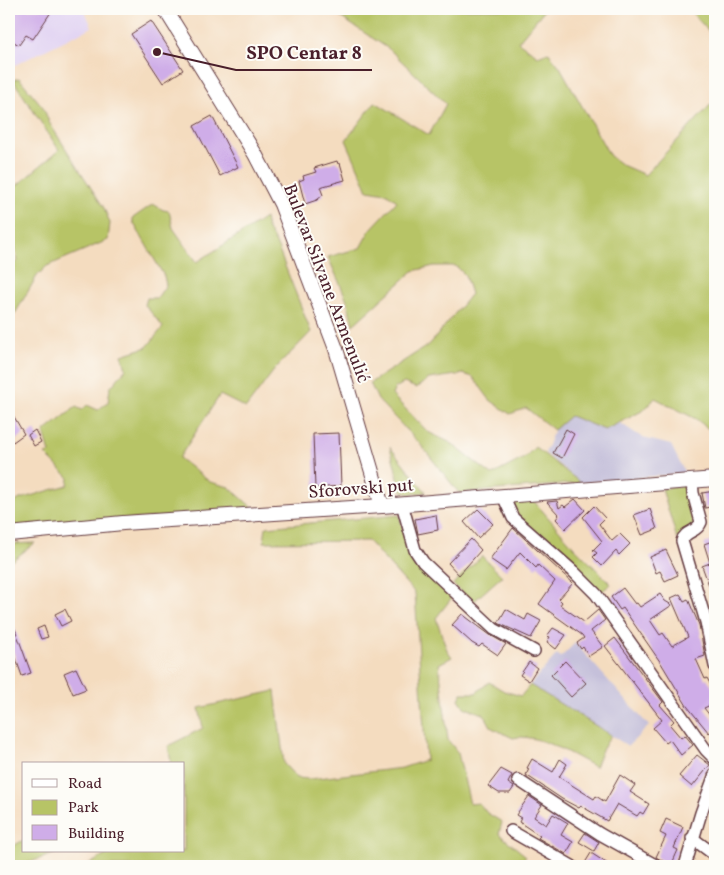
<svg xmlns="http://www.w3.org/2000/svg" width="724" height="875" viewBox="0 0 724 875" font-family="Vollkorn,serif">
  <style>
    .built { fill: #e2d4f3 }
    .industrial { fill: #c5c0da }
    .green { fill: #b7c466; stroke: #807248 }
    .building { fill: #cfade8 }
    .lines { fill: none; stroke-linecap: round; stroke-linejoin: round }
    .minor-casing { stroke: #643b41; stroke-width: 14 }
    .tertiary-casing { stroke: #643b41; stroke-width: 16 }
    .minor { stroke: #fff; stroke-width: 11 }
    .tertiary { stroke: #fff; stroke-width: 14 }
    .labels { text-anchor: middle; stroke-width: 4; stroke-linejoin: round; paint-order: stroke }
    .street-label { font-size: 18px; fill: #4a1f2b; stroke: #fdfcf7 }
    .leader { fill: none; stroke: #4a1f2b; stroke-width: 2 }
    .callout-dot { fill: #4a1f2b; stroke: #fdfcf7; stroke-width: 2 }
    .callout-label { font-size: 19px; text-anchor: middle; font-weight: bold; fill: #4a1f2b; stroke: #fdfcf7; stroke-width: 4; stroke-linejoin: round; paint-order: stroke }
  </style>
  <rect width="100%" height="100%" fill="#fdfcf7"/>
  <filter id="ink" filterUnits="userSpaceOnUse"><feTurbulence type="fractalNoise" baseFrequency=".02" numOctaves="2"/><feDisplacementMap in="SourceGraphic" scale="10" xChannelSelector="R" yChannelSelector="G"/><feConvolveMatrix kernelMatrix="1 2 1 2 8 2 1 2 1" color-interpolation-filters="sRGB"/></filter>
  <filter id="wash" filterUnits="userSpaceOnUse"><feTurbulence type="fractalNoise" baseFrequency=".0096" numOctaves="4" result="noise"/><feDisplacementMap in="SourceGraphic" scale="20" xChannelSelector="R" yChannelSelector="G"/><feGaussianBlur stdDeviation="1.12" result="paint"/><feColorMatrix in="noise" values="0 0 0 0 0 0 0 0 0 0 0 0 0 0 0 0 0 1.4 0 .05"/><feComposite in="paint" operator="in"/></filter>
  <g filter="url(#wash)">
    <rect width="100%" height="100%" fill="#f4dcbf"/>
    <polygon class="built" points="9,9 84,9 92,27 9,68"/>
    <g class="industrial">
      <polygon points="569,415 604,430 620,423 643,438 671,445 685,473 581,483 545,453 554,430"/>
      <polygon points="575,643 649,726 628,746 530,685 557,654 561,657"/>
    </g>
    <g class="green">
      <polygon points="328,9 545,9 518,42 538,56 548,52 560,67 610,156 622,165 645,175 715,100 715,434 696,419 655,398 644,410 605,430 570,416 554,430 526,408 510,414 490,400 473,377 463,374 429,379 416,388 404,383 395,388 392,395 428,432 449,442 492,475 524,458 535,447 581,483 459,493 420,444 378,400 370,383 430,344 471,294 465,275 456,266 434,266 413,271 353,325 347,300 328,257 360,248 370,230 397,201 386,193 368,190 346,140 375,102 429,135 446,104 389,49"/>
      <polygon points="695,9 715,9 715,38 692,13"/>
      <polygon points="19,78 43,107 50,124 104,208 110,223 108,240 47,266 37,276 9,324 9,267 18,261 9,228 9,192 59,150 13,80"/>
      <polygon points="153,204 163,210 169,211 173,228 197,262 265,218 267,228 276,243 311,332 275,369 246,408 220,395 179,458 210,482 229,487 255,510 16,528 9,521 12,504 20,499 68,485 69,478 45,454 50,453 44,432 76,407 82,410 87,405 98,410 108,402 110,388 126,369 122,355 147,347 163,327 145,305 147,298 157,298 166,285 164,276 133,222 133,218"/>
      <polygon points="390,447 426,492 409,494 401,490"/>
      <polygon points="687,485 696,524 677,539 662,489"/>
      <polygon points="533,500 573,546 611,584 601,592 512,513 512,501"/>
      <polygon points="399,515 410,552 454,595 436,618 447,650 452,657 439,664 448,740 458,753 470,804 479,803 487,813 502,822 499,834 526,856 517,866 86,866 113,851 184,851 184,764 168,764 171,762 168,746 203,728 199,708 275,691 284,764 297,778 310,779 402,768 426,760 415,593 368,541 264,542 266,527"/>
      <polygon points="35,543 9,563 9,544"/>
      <polygon points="482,556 502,576 472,603 453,584"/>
      <path d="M489 682 504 691 521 696 530 685 611 735 601 752 595 767C574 756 536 732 513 738L492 728 484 714 465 708 459 699 462 693H476Z"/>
      <polygon points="24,840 24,851 62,851 19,866 9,866 9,848"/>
    </g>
    <g id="blocks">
      <g class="building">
        <polygon points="9,9 53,9 33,39 26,35 19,45 9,39"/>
        <polygon points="151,21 183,70 163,83 131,34"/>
        <polygon points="212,116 238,167 220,176 194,126"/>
        <polygon points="337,161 338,164 340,163 345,180 320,187 323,195 317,200 305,204 299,181 304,179 303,176 316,172 314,168"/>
        <polygon points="9,408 24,434 13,442 9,436"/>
        <polygon points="566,429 574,434 562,458 553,453"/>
        <polygon points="35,430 41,442 34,446 28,435"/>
        <polygon points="339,433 341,486 315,488 313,434"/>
        <polygon points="715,491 715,506 705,508 702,493"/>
        <polygon points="575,499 585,510 565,529 556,519 559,515 547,502 557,501 559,508 563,505 565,507"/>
        <polygon points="594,506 605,518 599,524 612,541 620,534 630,544 619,555 616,551 602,566 593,557 597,553 593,550 602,541 583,517"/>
        <polygon points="478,509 493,524 478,538 464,522"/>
        <polygon points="650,509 657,529 642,535 634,515"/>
        <polygon points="436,515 438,530 418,534 415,519"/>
        <polygon points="513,528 573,583 559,599 562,602 560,605 584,622 598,610 605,620 591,631 603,647 589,656 583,647 581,649 577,643 584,638 582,635 539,604 555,581 538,565 536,568 520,552 506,570 490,559"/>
        <polygon points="471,539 481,550 459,575 448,563"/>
        <polygon points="715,540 715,602 702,566 710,563 704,544"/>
        <polygon points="666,550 678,575 665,581 660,571 656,573 650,557"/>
        <polygon points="623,588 635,604 637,603 640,607 660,594 665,601 672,605 650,620 660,635 663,633 672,646 688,637 671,598 680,594 684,601 688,599 699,625 705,656 696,659 705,679 707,678 712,687 715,685 715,703 704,708 715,722 715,728 709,733 687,706 661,663 623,608 620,610 611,597"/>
        <polygon points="65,609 71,621 61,626 55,614"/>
        <polygon points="506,609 525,620 528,614 541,621 531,638 498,623"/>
        <polygon points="462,614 490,635 506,644 498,655 482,644 479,647 472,643 452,625"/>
        <polygon points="44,626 48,637 41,639 37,629"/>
        <polygon points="553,628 566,635 556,649 547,642 550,637 547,636"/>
        <polygon points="15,629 31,673 22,676 9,639 9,632"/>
        <polygon points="615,638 663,702 660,705 674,721 670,725 681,738 685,735 693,745 681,755 670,740 666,743 653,728 662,720 605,646"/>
        <polygon points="565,661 586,683 571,697 551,675"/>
        <polygon points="529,662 537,668 529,681 520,675"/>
        <polygon points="76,668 86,689 73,694 64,673"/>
        <polygon points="697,755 710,765 692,787 679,776"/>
        <polygon points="532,759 553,772 560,759 567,764 559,777 594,799 596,796 605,802 620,775 635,785 630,792 649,804 643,814 640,812 637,816 617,804 607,821 581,806 579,808 562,799 526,775 529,769 527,768"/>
        <polygon points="501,769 512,775 508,783 514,787 510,793 499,793 488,786"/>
        <polygon points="529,796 542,805 534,817 546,825 553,814 568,823 561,835 573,842 566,854 538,838 540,836 519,822 521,818 516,815"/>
        <polygon points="666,819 683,827 674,848 678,850 671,866 656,857 666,836 660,833"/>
        <polygon points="585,833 599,842 594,851 579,842"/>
        <polygon points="591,853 611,866 583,866"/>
      </g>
    </g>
  </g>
  <g filter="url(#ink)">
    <use href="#blocks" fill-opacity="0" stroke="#643b41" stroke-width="1"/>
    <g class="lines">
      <defs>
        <g id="minor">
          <path d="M692 481 693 493 701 522C697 533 685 530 682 541L706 622 715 666"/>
          <polyline points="503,496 513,518 573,571 596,594 706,750 715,759"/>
          <polyline points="402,504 415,550 423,562 494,629 534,651"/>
          <polyline points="518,780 600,834 657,866"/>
          <polyline points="511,831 572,866"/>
          <polyline points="692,838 715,855"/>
          <polyline points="685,866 701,813 715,774"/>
        </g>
        <g id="tertiary">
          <polyline points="165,9 255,154 281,204 336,349 382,506"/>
          <polyline points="9,534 123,523 382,506 715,479"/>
        </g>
      </defs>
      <use href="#minor" class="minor-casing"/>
      <use href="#tertiary" class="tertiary-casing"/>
      <use href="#minor" class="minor"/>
      <use href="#tertiary" class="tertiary"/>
    </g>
  </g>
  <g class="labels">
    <g class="street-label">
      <text transform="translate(327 283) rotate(69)" y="6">Bulevar Silvane Armenulić</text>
      <text transform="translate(361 488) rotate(-4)" y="6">Sforovski put</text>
    </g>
  </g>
  <path class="leader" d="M157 52L236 70H372"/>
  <circle class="callout-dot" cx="157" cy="52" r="5"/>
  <g class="callout-label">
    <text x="304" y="59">SPO Centar 8</text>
  </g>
  <rect width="724" height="875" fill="none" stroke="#fdfcf7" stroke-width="30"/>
  <rect x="22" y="762" width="162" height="90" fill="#fdfcf7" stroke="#b5a4a5"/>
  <rect x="32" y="779" width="25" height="8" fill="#ffffff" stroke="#b5a4a5"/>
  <text x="68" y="788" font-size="15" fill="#4a1f2b">Road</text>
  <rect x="32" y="800" width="25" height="15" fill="#b7c466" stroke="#b5a4a5"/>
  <text x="68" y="812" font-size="15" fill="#4a1f2b">Park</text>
  <rect x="32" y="825" width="25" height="15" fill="#cfade8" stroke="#b5a4a5"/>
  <text x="68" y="838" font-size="15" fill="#4a1f2b">Building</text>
</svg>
